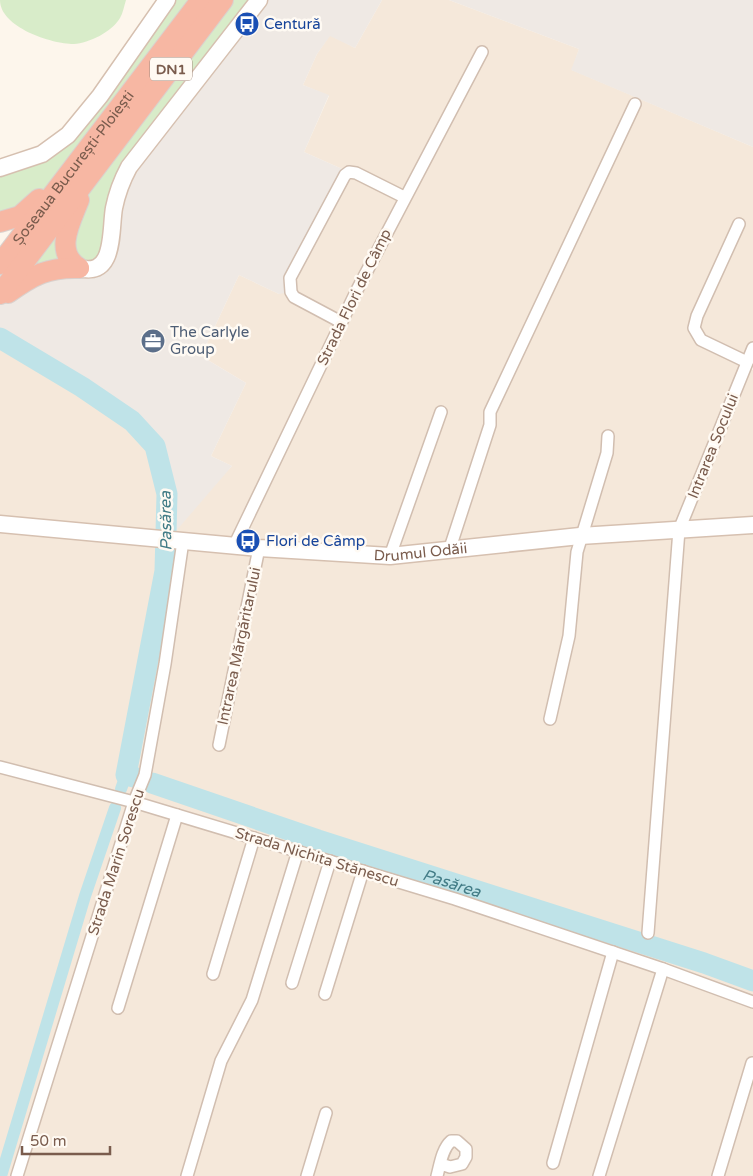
<svg xmlns="http://www.w3.org/2000/svg" width="753" height="1176" viewBox="0 0 753 1176" font-family="'Varela Round',sans-serif">
  <style>
    .residential { fill: #f5e8da }
    .industrial { fill: #efe9e4 }
    .green { fill: #d8ecc9 }
    .lines { fill: none; stroke-linecap: round; stroke-linejoin: round }
    .canal { stroke: #bfe3e8; stroke-width: 12 }
    .river { stroke: #bfe3e8; stroke-width: 21 }
    .street-casing { stroke: #d1beb0; stroke-width: 14 }
    .secondary-casing { stroke: #d6c0b0; stroke-width: 19 }
    .highway-casing { stroke: #dad1cd; stroke-width: 22 }
    .street { stroke: #fff; stroke-width: 11 }
    .secondary { stroke: #fff; stroke-width: 16 }
    .highway { stroke: #f7b7a3; stroke-width: 20 }
    .labels { text-anchor: middle; stroke-width: 5; stroke-linejoin: round; paint-order: stroke }
    .shield { fill: #fffaf3; stroke: #a28b7f; stroke-width: 1 }
    .shield-label { font-size: 14px; font-weight: bold; fill: #7a5c4d }
    .transit-label { font-size: 15px; fill: #164399; stroke: #fffaf3; text-anchor: start }
    .street-label { font-size: 15px; fill: #7a5c4d; stroke: #fffaf3 }
    .service-label { font-size: 15px; fill: #4e5e75; stroke: #fffaf3; text-anchor: start }
    .water-label { font-size: 16px; font-style: italic; fill: #437c86; stroke: #fffaf3 }
  </style>
  <rect width="100%" height="100%" fill="#fdf6ec"/>
  <polygon class="residential" points="382,0 449,0 579,49 572,70 753,147 753,356 748,368 753,370 753,1176 0,1176 0,338 82,387 132,421 155,446 167,494 166,534 232,466 211,456 246,383 201,356 239,275 279,294 290,286 349,172 304,152 329,96 303,85 317,54 330,35 355,48"/>
  <g class="industrial">
    <polygon points="259,0 382,0 355,48 330,36 317,54 303,85 329,95 304,152 349,172 290,278 291,292 279,294 239,275 201,356 246,383 211,456 232,466 176,531 166,534 167,494 155,446 132,421 82,387 0,338 0,298 118,192"/>
    <polygon points="449,0 753,0 753,147 571,70 579,49"/>
  </g>
  <g class="green">
    <path d="M0 0H126C124 6 123 13 120 18 112 32 89 43 74 44 51 44 0 27 0 0Z"/>
    <polygon points="167,0 197,0 104,127 20,216 0,222 0,168 56,146"/>
    <polygon points="223,0 259,0 129,167 106,259 18,286"/>
  </g>
  <g class="lines">
    <g class="canal">
      <polyline points="121,789 126,775"/>
      <polyline points="1,1176 85,896 115,808"/>
    </g>
    <g class="river">
      <polyline points="0,338 82,387 132,421 155,446 167,494 165,571 126,775 134,777"/>
      <path id="s1" d="M152 783 318 840 704 963 753 981"/>
    </g>
    <defs>
      <g id="street">
        <polyline points="739,224 697,316 694,328 701,340 747,362"/>
        <polyline points="341,322 294,297 291,292 290,278 345,175 349,172 356,173 404,197"/>
        <polyline points="234,546 357,290 482,52"/>
        <polyline points="449,551 490,425 490,412 635,104"/>
        <polyline points="390,556 441,412"/>
        <polyline points="550,719 569,636 577,552 607,453 608,436"/>
        <polyline points="219,745 259,548"/>
        <polyline points="0,767 134,802 455,899 663,969 753,1002"/>
        <polyline points="648,933 679,530 753,348"/>
        <polyline points="213,974 254,838"/>
        <polyline points="292,983 330,861"/>
        <polyline points="325,994 363,871"/>
        <polyline points="118,1008 177,815"/>
        <polyline points="553,1163 613,952"/>
        <polyline points="17,1176 134,802 145,775 165,664 183,541"/>
        <polyline points="187,1176 221,1061 252,1000 298,851"/>
        <polyline points="307,1176 326,1113"/>
        <path d="M437 1176C440 1165 442 1149 451 1141H457L466 1149V1157L462 1164 450 1167 441 1164"/>
        <polyline points="599,1176 663,969"/>
        <polyline points="718,1176 752,1063"/>
      </g>
      <g id="secondary">
        <polyline points="0,168 42,154 68,135 100,96 167,0"/>
        <path d="M79 268C116 278 110 230 114 208 117 193 122 180 129 167L259 0"/>
        <path id="s2" d="M0 524 259 548 390 556 580 536 753 525"/>
      </g>
      <g id="highway">
        <polyline points="0,222 20,216 39,199"/>
        <path id="s3" d="M0 264 201 0"/>
        <path d="M79 268C53 252 71 221 79 200"/>
        <path d="M8 293C33 275 48 267 79 268"/>
        <polyline points="0,294 223,0"/>
      </g>
    </defs>
    <use href="#street" class="street-casing"/>
    <use href="#secondary" class="secondary-casing"/>
    <use href="#highway" class="highway-casing"/>
    <use href="#street" class="street"/>
    <use href="#secondary" class="secondary"/>
    <use href="#highway" class="highway"/>
  </g>
  <defs>
    <symbol id="bus-disc" viewBox="-11 -11 22 22"><circle r="9.5" fill="#1a4fb4" stroke="#fffaf3"/><path d="M-5-6H5V4H4V6H2V4H-2V6H-4V4H-5ZM-3.5-4V0h7V-4ZM-3.5 1.2v1.5H-2V1.2ZM2 1.2v1.5H3.5V1.2Z" fill="#fff"/></symbol>
    <symbol id="office-disc" viewBox="-11 -11 22 22"><circle r="9.5" fill="#5c6f8a" stroke="#fffaf3"/><path d="M-6-3h4V-5.5h4V-3h4V5H-6ZM-1-4.5V-3h2v-1.5ZM-6 0V1H6V0Z" fill="#fff"/></symbol>
  </defs>
  <g fill-rule="evenodd">
    <use href="#bus-disc" x="233" y="10" width="28" height="28"/>
    <use href="#office-disc" x="139" y="327" width="28" height="28"/>
    <use href="#bus-disc" x="234" y="527" width="28" height="28"/>
  </g>
  <g class="labels">
    <rect class="shield" x="150" y="57.5" width="42" height="23" rx="4"/>
    <g class="shield-label">
      <text x="171" y="74">DN1</text>
    </g>
    <g class="transit-label">
      <text x="264" y="29">Centură</text>
      <text x="266" y="546">Flori de Câmp</text>
    </g>
    <g class="street-label">
      <text dy="5" stroke="none"><textPath href="#s3" startOffset="121">Șoseaua București-Ploiești</textPath></text>
      <text transform="translate(354 297) rotate(-64)" y="5">Strada Flori de Câmp</text>
      <text transform="translate(713 446) rotate(-68)" y="5">Intrarea Socului</text>
      <text dy="5" stroke="none"><textPath href="#s2" startOffset="422">Drumul Odăii</textPath></text>
      <text transform="translate(239 646) rotate(-78)" y="5">Intrarea Mărgăritarului</text>
      <text transform="translate(317 857) rotate(17)" y="5">Strada Nichita Stănescu</text>
      <text transform="translate(116 862) rotate(-72)" y="5">Strada Marin Sorescu</text>
    </g>
    <g class="service-label">
      <text x="170" y="337">The Carlyle<tspan x="170" dy="17">Group</tspan></text>
    </g>
    <g class="water-label">
      <text transform="translate(165 521) rotate(-91)" y="6">Pasărea</text>
      <text dy="6" stroke="none"><textPath href="#s1" startOffset="316">Pasărea</textPath></text>
    </g>
  </g>
  <path d="M22 1146v8h88v-8" fill="none" stroke="#7a5c4d" stroke-width="2.5"/>
  <text x="30" y="1146" font-size="15" fill="#7a5c4d" stroke="#fffaf3" stroke-width="4" paint-order="stroke">50 m</text>
</svg>
